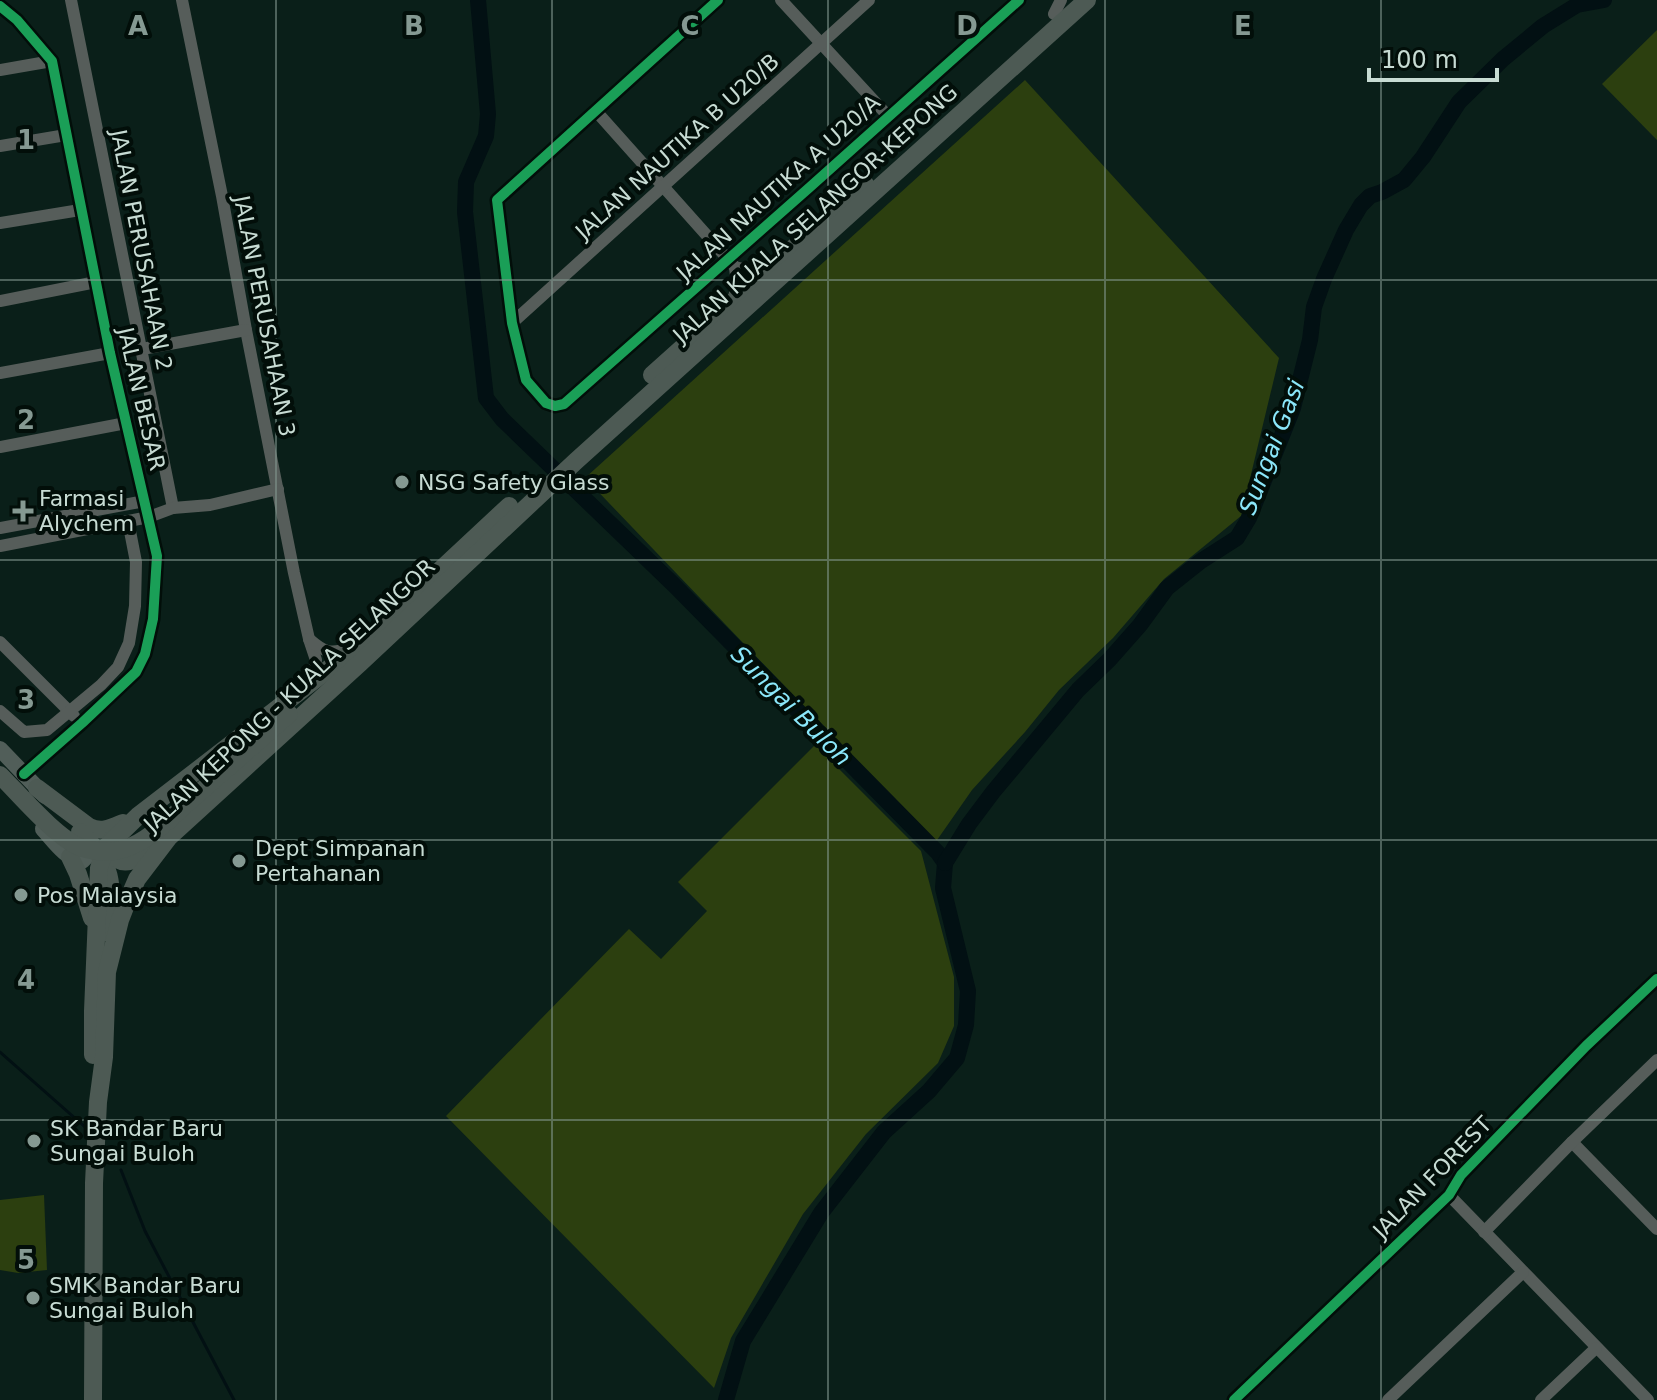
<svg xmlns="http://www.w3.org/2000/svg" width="1657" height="1400" viewBox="0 0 1657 1400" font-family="'DejaVu Sans',sans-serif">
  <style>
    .green { fill: #2c3f0f }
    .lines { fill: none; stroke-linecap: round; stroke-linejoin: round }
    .stream { stroke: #021013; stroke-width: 3 }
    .river { stroke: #021013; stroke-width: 16 }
    .minor { stroke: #565d5a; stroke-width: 12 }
    .major { stroke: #515e59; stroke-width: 16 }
    .highway { stroke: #4d5a54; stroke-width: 18 }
    .highway-bridge { stroke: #4d5a54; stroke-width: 18 }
    .cycleway-casing { stroke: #020e09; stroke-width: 15 }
    .cycleway { stroke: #1a9f57; stroke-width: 10 }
    .grid { fill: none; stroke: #859992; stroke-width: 2; stroke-opacity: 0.55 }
    .poi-dot { fill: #859992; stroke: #020e09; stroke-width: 3 }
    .labels { text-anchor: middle; stroke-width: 8; stroke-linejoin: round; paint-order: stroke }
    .street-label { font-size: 22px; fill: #c7dbd3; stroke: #020e09 }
    .poi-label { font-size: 22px; fill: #c7dbd3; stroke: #020e09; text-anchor: start }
    .water-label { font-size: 24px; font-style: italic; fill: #8be7fa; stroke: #020e09 }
    .grid-label { font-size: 26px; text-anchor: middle; font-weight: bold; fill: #859992; stroke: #020e09; stroke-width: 8; stroke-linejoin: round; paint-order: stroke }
  </style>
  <rect width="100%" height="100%" fill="#0a1f19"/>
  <g class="green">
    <polygon points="1657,30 1657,140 1602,84"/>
    <polygon points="1025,80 1279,358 1241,516 1164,579 1113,638 1059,690 1025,732 972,790 935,843 585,478"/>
    <polygon points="815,745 921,851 954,977 954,1026 938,1063 866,1134 803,1214 731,1338 714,1388 446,1116 629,929 661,959 707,911 678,882"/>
    <polygon points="44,1195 47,1270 18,1273 0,1270 0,1200"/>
  </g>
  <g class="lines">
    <g class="stream">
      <polyline points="0,1052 85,1127"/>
      <polyline points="121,1170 145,1231 234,1400"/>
    </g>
    <g class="river">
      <polyline points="478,0 488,114 486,136 466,182 465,212 486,398 502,419 674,585 938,853 945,863 943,888 968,991 966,1025 957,1058 929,1091 884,1132 821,1213 743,1341 726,1400"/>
      <polyline points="945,863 969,824 993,792 1078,690 1110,659 1140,625 1167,588 1201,561 1237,538 1249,518 1293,408 1310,340 1314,307 1324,279 1346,230 1361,205 1370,196 1382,192 1404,180 1423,157 1459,102 1503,59 1543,26 1577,5 1604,0"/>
    </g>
    <g class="minor">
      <polyline points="71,0 173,508"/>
      <polyline points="182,0 222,196 246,330 294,573 309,639 316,660 313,681"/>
      <polyline points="718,0 497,200 512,323 526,380 546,403 555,406 564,404 810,187 1019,0"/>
      <polyline points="781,0 888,116"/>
      <polyline points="0,6 17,20 52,61 110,353 157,556 153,619 145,654 136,672 82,723 24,774"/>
      <polyline points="1054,14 1061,0"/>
      <polyline points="0,70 52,61"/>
      <polyline points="595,110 735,267 751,271 769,268"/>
      <polyline points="0,146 66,135"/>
      <polyline points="0,223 80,210"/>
      <polyline points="0,301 96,282"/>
      <polyline points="733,301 737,285 735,267"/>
      <polyline points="512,323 869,0"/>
      <polyline points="142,349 246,330"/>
      <polyline points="0,373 110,353"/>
      <polyline points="0,447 126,423"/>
      <polyline points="0,528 145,501"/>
      <polyline points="0,546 149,517 173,508 210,505 278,489"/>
      <path d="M309 639C324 652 330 655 349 648"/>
      <polyline points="0,642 74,716"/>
      <polyline points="0,711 24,732 47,730 101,685 118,667 129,643 135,606 136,562 128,521"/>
      <polyline points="1572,1142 1657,1229"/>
      <polyline points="1449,1195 1648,1400"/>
      <polyline points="1484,1232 1572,1142 1657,1060"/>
      <polyline points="1234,1400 1449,1195 1461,1175 1586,1046 1657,979"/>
      <polyline points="1388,1400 1523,1272"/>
      <polyline points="1541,1400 1596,1348"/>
    </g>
    <g class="major">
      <polyline points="0,749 45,796"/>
      <path d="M43 829C54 841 66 859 82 861L89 854 84 840"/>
    </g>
    <g class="highway">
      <polyline points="652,375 865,184"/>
      <path d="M37 788 89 827C102 833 111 828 123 823"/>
      <path d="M80 832C116 866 112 887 109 933"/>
      <path d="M112 839C111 873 135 862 154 848"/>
      <polyline points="70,857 78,874 92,918"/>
      <polyline points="93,1055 93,1011 99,868 106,847 138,816 361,644 509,506"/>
      <polyline points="93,1400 94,1183 98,1102 104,1057 107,972 120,920 127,902 137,879 169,837 360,663 576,461 1087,0"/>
    </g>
    <path class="highway-bridge" d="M0 775C20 795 57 839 82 848 95 852 111 853 124 849 150 841 172 816 192 799 225 770 257 742 289 714"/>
    <defs>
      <g id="cycleway">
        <polyline points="718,0 497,200 512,323 526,380 546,403 555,406 564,404 810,187 1019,0"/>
        <polyline points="0,6 17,20 52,61 110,353 157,556 153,619 145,654 136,672 82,723 24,774"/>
        <polyline points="1234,1400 1449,1195 1461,1175 1586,1046 1657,979"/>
      </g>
    </defs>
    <use href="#cycleway" class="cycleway-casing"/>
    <use href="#cycleway" class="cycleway"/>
  </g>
  <path class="grid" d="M276 0V1400M552 0V1400M828 0V1400M1105 0V1400M1381 0V1400M0 280H1657M0 560H1657M0 840H1657M0 1120H1657"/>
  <g class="poi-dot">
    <circle cx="402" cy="482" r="8"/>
    <path d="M19 499h8v8h8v8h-8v8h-8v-8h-8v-8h8z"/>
    <circle cx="239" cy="861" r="8"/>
    <circle cx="21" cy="895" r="8"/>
    <circle cx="34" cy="1141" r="8"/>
    <circle cx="33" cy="1298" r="8"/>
  </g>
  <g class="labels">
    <g class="street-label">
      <text transform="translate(677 146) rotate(-42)" y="8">JALAN NAUTIKA B U20/B</text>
      <text transform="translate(778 187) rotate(-42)" y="8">JALAN NAUTIKA A U20/A</text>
      <text transform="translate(815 213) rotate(-42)" y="8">JALAN KUALA SELANGOR-KEPONG</text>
      <text transform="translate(142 250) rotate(79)" y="8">JALAN PERUSAHAAN 2</text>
      <text transform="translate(265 316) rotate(79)" y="8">JALAN PERUSAHAAN 3</text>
      <text transform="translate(142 399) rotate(77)" y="8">JALAN BESAR</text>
      <text transform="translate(289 695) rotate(-43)" y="8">JALAN KEPONG - KUALA SELANGOR</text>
      <text transform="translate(1432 1177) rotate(-46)" y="8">JALAN FOREST</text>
    </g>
    <g class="poi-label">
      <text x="418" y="490">NSG Safety Glass</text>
      <text x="39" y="506">Farmasi<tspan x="39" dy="25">Alychem</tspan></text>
      <text x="255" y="856">Dept Simpanan<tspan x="255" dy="25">Pertahanan</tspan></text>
      <text x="37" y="903">Pos Malaysia</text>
      <text x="50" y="1136">SK Bandar Baru<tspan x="50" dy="25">Sungai Buloh</tspan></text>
      <text x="49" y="1293">SMK Bandar Baru<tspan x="49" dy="25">Sungai Buloh</tspan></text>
    </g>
    <g class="water-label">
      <text transform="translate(1272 447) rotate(-69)" y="8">Sungai Gasi</text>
      <text transform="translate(791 706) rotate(45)" y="8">Sungai Buloh</text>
    </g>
  </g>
  <g class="grid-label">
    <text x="138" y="35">A</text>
    <text x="414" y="35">B</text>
    <text x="690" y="35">C</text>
    <text x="967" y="35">D</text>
    <text x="1243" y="35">E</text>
    <text x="26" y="149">1</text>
    <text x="26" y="429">2</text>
    <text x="26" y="709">3</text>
    <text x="26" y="989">4</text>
    <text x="26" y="1269">5</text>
  </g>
  <path d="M1369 68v12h128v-12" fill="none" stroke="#c7dbd3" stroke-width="4"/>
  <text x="1381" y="68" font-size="24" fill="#c7dbd3" stroke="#020e09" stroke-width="6" paint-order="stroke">100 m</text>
</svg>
